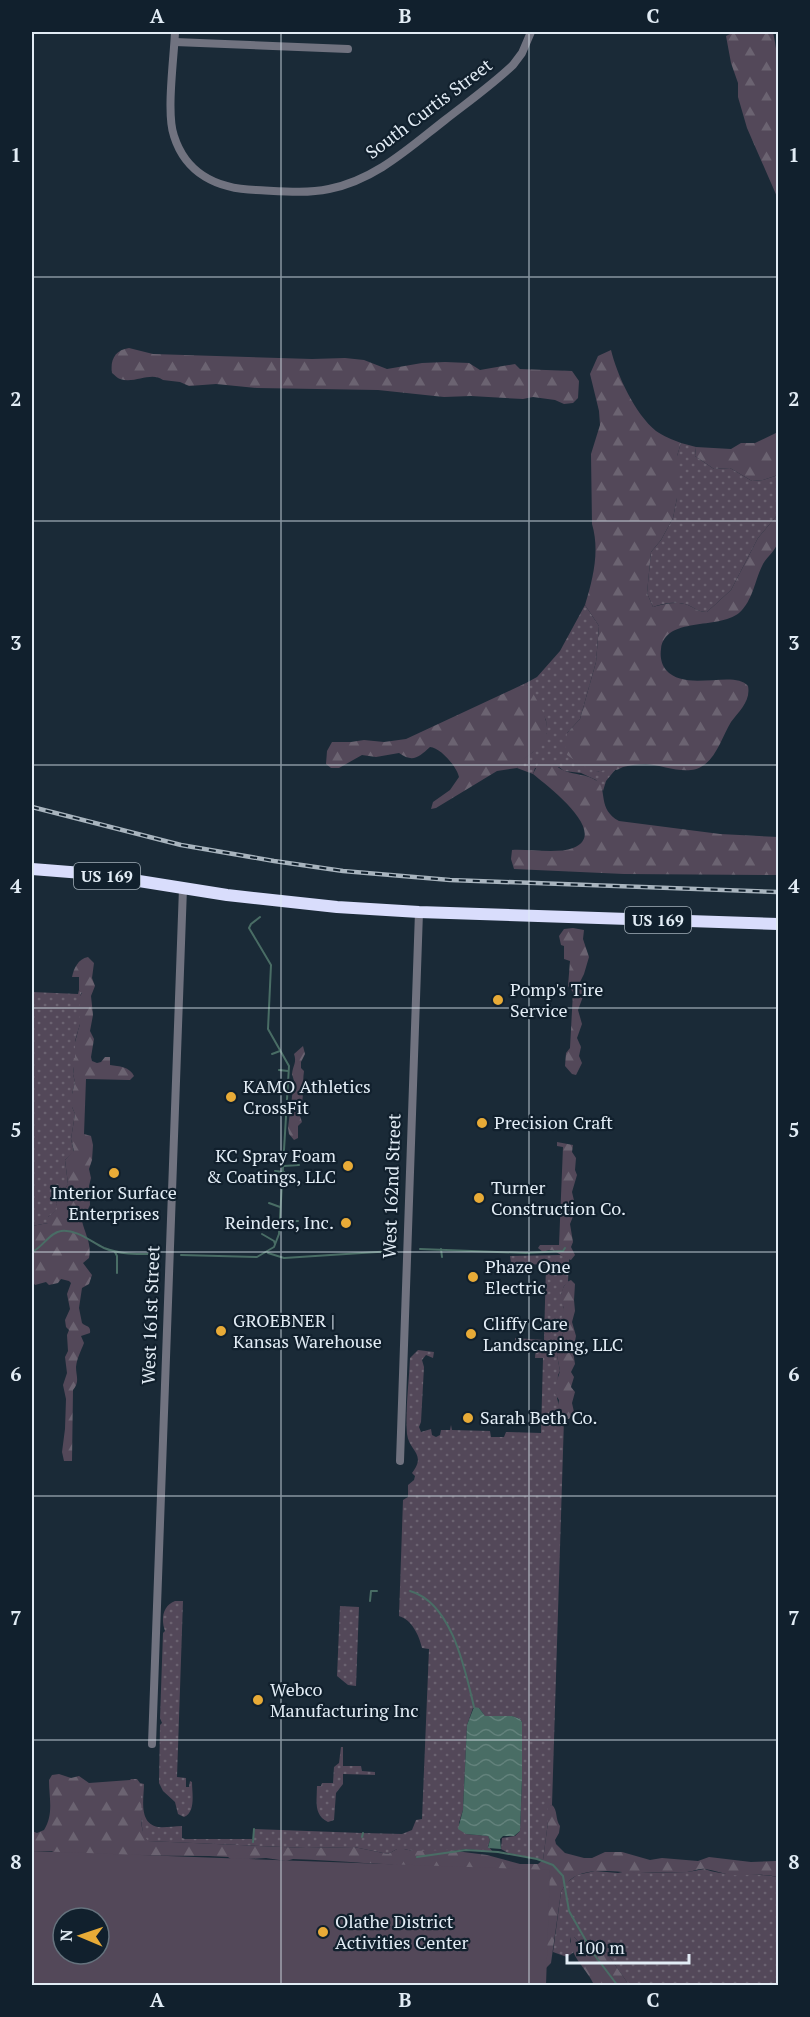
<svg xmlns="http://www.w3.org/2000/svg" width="810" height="2017" viewBox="0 0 810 2017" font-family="'PT Serif',serif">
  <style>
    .grass { fill: url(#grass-dots) }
    .forest { fill: url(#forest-firs) }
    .park { fill: #534859; fill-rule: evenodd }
    .water { fill: url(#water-waves) }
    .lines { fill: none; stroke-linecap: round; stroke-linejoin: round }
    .stream { stroke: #496d65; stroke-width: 2 }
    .minor { stroke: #717380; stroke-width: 8 }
    .highway { stroke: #d9ddfc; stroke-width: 12 }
    .rail-casing { stroke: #a8b4be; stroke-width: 4.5 }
    .rail { stroke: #11202d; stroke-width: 2; stroke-dasharray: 7; stroke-linecap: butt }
    .grid { fill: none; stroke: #e2ecf5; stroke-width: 1.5; stroke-opacity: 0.55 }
    .poi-dot { fill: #e8ab37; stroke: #11202d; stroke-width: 2 }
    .labels { text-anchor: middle; stroke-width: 4.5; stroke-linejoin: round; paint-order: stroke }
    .shield { fill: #11202d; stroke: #a3afb9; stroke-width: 1.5 }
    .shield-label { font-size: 16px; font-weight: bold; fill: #e2ecf5 }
    .street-label { font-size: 18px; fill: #e2ecf5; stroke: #11202d }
    .poi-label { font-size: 18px; fill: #e2ecf5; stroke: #11202d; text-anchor: start }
    .neatline { fill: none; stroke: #e2ecf5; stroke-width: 2 }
    .grid-label { font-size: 20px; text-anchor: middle; font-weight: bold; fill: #e2ecf5 }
  </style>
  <defs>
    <pattern id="grass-dots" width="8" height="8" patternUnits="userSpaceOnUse" patternTransform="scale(1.5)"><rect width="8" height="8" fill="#534859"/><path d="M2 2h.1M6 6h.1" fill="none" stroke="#6b6371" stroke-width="1.8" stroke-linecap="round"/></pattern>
    <pattern id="forest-firs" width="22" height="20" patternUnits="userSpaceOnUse" patternTransform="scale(1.5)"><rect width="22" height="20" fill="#534859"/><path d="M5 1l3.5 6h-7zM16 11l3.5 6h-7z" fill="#6b6371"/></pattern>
    <pattern id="water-waves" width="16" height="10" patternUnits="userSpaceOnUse" patternTransform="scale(1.5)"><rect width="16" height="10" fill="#496d65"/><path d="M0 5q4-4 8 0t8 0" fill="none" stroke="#63827c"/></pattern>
  </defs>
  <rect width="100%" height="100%" fill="#1a2a37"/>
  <g class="grass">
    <path d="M681 443 696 447 695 456 714 469 730 468 752 481 763 480 778 475V514L758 538 731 590 707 612C698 612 695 608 688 605 676 601 664 603 653 607L647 593 651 552 661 540 673 518 677 498V456Z"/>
    <polygon points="585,605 599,626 596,662 580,719 567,733 597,772 608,768 615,770 606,781 603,791 596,780 581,773 564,771 559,767 535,768 533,774 517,768 519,762 533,752 547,733 546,720 526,683 537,677 560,651"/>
    <polygon points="79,990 82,992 80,996 80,1024 75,1041 76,1052 73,1074 75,1082 72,1094 72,1107 75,1114 71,1139 74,1152 65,1160 68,1184 56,1203 58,1209 48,1217 48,1223 32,1226 32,992 78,994"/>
    <path d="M561 1255 569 1259 568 1282 564 1286 561 1295 564 1309 563 1333 557 1355 560 1371 558 1375 557 1398 562 1418 564 1419 552 1805 548 1807V1822L543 1860 508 1853 501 1849 502 1838 515 1836 520 1831 522 1779V1722L520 1719 512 1716H485L479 1708H473L467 1725 463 1810 459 1823 466 1834 488 1836 490 1840 488 1846 493 1852 467 1849 453 1851H413L404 1849H397L388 1854 354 1847 306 1848 147 1841 143 1835 141 1818 130 1780 131 1779H137L140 1783 144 1784C144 1798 138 1823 158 1827 165 1828 174 1826 182 1826V1838L185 1839H252L253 1842 254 1829 362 1833V1837L363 1833 402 1834 412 1830 416 1820 422 1819 429 1649 422 1648C419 1635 412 1620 399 1616L403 1500 408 1497V1485L414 1480 415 1476 412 1473C427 1454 409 1451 407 1434 405 1410 409 1383 410 1358L418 1350 434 1352 433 1358 426 1355 422 1360 424 1367 421 1422 419 1427 421 1432 431 1429 432 1435 436 1437 440 1435 441 1430H450L451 1425 452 1430 490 1431 491 1437H504L506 1432 541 1433 543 1358H535L536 1344 518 1343V1341H515V1338L544 1340 546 1265 511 1263 510 1256Z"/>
    <path d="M175 1601H183L177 1777 186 1778V1787H189L190 1781 192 1782C192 1793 196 1812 184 1817L178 1814 175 1802 163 1791 159 1783 160 1725 162 1723 160 1718 163 1633 165 1631C161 1620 162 1606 175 1601Z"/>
    <polygon points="340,1606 359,1607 356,1686 348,1685 337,1676"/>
    <path d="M341 1747H343V1766H361L362 1771 375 1772V1775L343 1774V1784L336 1793 334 1820 328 1822C313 1815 317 1800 317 1786H321L322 1783H333L334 1767 339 1763Z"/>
    <path d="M704 1869C729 1878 754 1872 778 1877V1985H629L604 1949 588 1951 574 1937H571L570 1941 574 1952 567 1957 553 1952 561 1892 566 1883 577 1875 595 1871 618 1873 627 1871 637 1873 688 1872Z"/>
  </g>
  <g class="forest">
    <path d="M734 32H773C784 82 779 146 778 199L747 128 738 97V83L731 63 726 36Z"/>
    <path d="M129 348 153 354 312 359 345 358 364 360 387 369 422 363 445 362 469 363 480 370 515 364 520 369 572 371 579 381 578 398 573 403 564 404 555 400 533 397 523 399 471 396 444 397 378 390 257 388 216 384 189 386 180 382 163 380C151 371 135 384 120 379 117 378 115 375 112 373 110 360 115 350 129 348Z"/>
    <path d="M611 350C617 375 635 414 656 431 663 436 673 440 681 443L677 456V498L673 518 661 540 651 552 647 593 653 607C664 604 676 601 688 605 695 608 698 612 707 612L731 590 758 538 778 514C779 522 780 533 778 541 777 549 767 557 763 564 755 579 753 601 739 613 718 630 665 616 661 649 660 656 661 664 666 670 686 693 734 669 748 686 751 701 739 711 731 722 723 735 717 756 704 765 688 777 664 765 646 764 638 764 631 765 623 767 620 768 618 770 615 770 608 770 604 770 597 772L583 766 567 755 565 746 567 733 580 719 596 662 599 626 585 605C593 579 600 551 592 524L591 454 600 425 599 411 590 374 598 356Z"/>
    <polygon points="778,432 778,475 763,480 752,481 730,468 714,469 695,456 696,447 731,449 741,443 755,443"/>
    <path d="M526 683C537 700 560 731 538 748 531 755 521 759 517 768L497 771 436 808 431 809 433 802 450 790 459 777C457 767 441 748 430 747 419 757 413 763 399 753L376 757 362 755 339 768H331L326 764 327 751 332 742H351L364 740 384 742 406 739Z"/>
    <path d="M544 761C553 761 557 768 565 771 575 775 587 774 597 781 608 790 597 809 619 821L720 834 778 837V875L624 874 514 869 511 859 512 850C529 849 558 854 573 848 611 833 546 785 533 774L538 764Z"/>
    <polygon points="573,928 584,930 583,939 589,957 584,974 580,982 584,994 578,1010 582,1024 577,1038 581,1047 579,1056 582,1063 576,1075 572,1074 565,1066 566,1053 570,1048 573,992 568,986 570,961 564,959 564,946 561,945 559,936 564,929"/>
    <path d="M88 957 94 963 92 978 95 986 91 996 93 1015 90 1031 94 1039 91 1057 92 1061 97 1063 101 1062 105 1057H110V1065C119 1066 130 1067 134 1076L130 1080 86 1079 84 1134 91 1136 93 1145 92 1160 89 1169 91 1178 89 1186 90 1205 82 1221C85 1234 92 1244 89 1258L83 1263 92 1275 89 1284 82 1288 79 1308 82 1323C86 1327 91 1325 90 1333L81 1336 84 1343C81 1351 77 1358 76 1367 76 1376 80 1382 73 1390L72 1461H64L62 1452 65 1429 66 1399 63 1385 67 1373 65 1357 68 1351 67 1335 69 1330 66 1327 65 1320 70 1309 67 1294 71 1283 69 1281 61 1279 58 1283 49 1285 46 1282 35 1285 32 1281V1226L48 1223V1217L57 1209 56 1203 68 1184 65 1160 74 1151 71 1139 75 1114 72 1107V1094L75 1082 73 1074 74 1067 72 1062 75 1058V1042L80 1024V996L82 993 79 990V977H72C74 968 78 959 88 957Z"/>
    <path d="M303 1046 305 1054 301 1062V1068L304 1071C302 1084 305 1101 299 1113L302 1122 298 1126V1138L294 1140 289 1134 288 1128 294 1081 292 1074C293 1065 297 1063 294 1054Z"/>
    <path d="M557 1142 573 1145 572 1152 576 1158 575 1170 577 1175 572 1192 576 1209 570 1224 573 1242 571 1247 575 1255 571 1260C559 1257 556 1246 543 1252L538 1248 540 1245H559L563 1147 557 1146Z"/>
    <path d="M571 1280 575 1284 574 1300 575 1311 572 1322 576 1336 573 1351 575 1364 571 1372 574 1377 571 1387 575 1392 572 1403 574 1412 569 1419H562L557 1412 559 1400 555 1394V1387L560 1371 557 1355 563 1333 561 1320 564 1308 560 1299C562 1291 563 1283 571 1280Z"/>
    <path d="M59 1774 71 1778 79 1776 89 1783 130 1780 136 1782C148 1799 134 1824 148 1841L306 1848 354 1847 388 1854 397 1849H404L413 1851 448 1850 487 1855 520 1864H538L543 1860 548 1822V1806L552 1805C558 1810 555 1819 560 1826L559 1833 555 1840 556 1844 565 1853 584 1858H592L605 1852H622L650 1860 662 1858 698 1861 709 1857 751 1862 776 1861H778V1877C763 1873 748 1876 732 1875 723 1874 714 1870 705 1869 699 1868 692 1872 687 1872 671 1872 656 1872 640 1873 621 1873 594 1867 576 1876 568 1880 565 1885 561 1892L551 1963 538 1976 402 1867C389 1863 378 1864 364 1863 341 1861 317 1860 293 1859L286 1861 266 1858 232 1860 228 1857 209 1856 57 1855 52 1851H32V1831L37 1833 44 1830C54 1814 49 1798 49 1780L52 1775Z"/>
    <path d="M571 1937H574L588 1951 596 1944 604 1949 629 1985H594C588 1970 568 1955 571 1937Z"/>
  </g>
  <path class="park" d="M32 1851 550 1870 546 1985H32ZM63 1918H99V1954H63Z"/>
  <polygon class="water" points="474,1707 479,1708 485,1716 512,1716 520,1719 522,1722 522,1779 520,1831 514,1836 503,1836 500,1839 501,1849 488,1848 490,1840 488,1836 466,1834 458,1829 463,1810 467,1725"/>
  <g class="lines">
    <g class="stream">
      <polyline points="272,1054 280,1051"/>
      <polyline points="279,1070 288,1071"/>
      <polyline points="278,1107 287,1108"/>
      <polyline points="284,1166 299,1165"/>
      <polyline points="275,1171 284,1172"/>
      <polyline points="269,1203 280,1207"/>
      <polyline points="280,1222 298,1221"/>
      <polyline points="262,1234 274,1241 275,1244"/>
      <polyline points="420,1249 526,1253 563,1251 565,1248"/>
      <polyline points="441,1249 442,1257"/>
      <path d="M32 1252C42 1248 50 1232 61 1231 77 1229 91 1242 104 1248 121 1255 141 1254 159 1254"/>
      <polyline points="115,1252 117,1256 117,1273"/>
      <polyline points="268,1253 284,1258 393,1251"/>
      <polyline points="181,1255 257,1257 274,1247 279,1234 289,1066 268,1029 271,965 249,928 251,924 260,917"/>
      <path d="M410 1591C452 1603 465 1669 474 1707"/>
      <polyline points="370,1601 371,1591 377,1591"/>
      <polyline points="362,1837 363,1833"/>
      <polyline points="253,1842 254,1829"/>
      <polyline points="417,1857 466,1850 498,1852 537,1859 553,1865 563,1876 569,1911 593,1953 618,1986"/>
    </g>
    <g class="minor">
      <path d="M175 32C174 58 166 114 174 136 186 174 218 189 256 190 279 191 305 194 329 189 375 180 409 148 445 120 468 102 492 85 513 65L522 53 531 32"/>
      <polyline points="175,42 348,49"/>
      <polyline points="400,1461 419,912"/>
      <polyline points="152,1744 183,888"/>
    </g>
    <polyline class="highway" points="32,869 95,874 227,895 337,907 419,912 778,924"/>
    <defs>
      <polyline id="rail" points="32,807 181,845 274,861 343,871 450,880 778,892"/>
    </defs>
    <use href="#rail" class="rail-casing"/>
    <use href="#rail" class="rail"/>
  </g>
  <path class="grid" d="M281 32V1986M529 32V1986M32 277H778M32 521H778M32 765H778M32 1008H778M32 1252H778M32 1496H778M32 1740H778"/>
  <g class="poi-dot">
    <circle cx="498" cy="1000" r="6"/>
    <circle cx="231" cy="1097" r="6"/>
    <circle cx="482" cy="1123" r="6"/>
    <circle cx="348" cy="1166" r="6"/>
    <circle cx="114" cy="1173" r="6"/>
    <circle cx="479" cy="1198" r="6"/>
    <circle cx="346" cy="1223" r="6"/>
    <circle cx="473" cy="1277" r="6"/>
    <circle cx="221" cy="1331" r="6"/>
    <circle cx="471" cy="1334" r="6"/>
    <circle cx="468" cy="1418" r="6"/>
    <circle cx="258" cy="1700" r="6"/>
    <circle cx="323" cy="1932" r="6"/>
  </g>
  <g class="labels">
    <g class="shield">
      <rect x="74" y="863" width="66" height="26" rx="4.5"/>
      <rect x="625" y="907" width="66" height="26" rx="4.5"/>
    </g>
    <g class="shield-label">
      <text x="107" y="882">US 169</text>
      <text x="658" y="926">US 169</text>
    </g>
    <g class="street-label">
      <text transform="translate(429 109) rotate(-37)" y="6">South Curtis Street</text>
      <text transform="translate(392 1186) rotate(-88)" y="6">West 162nd Street</text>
      <text transform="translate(151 1315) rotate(-88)" y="6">West 161st Street</text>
    </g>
    <g class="poi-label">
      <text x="510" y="996">Pomp's Tire<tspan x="510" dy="21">Service</tspan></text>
      <text x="243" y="1093">KAMO Athletics<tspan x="243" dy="21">CrossFit</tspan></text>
      <text x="494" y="1129">Precision Craft</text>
      <text x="336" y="1162" text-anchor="end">KC Spray Foam<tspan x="336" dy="21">&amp; Coatings, LLC</tspan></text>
      <text x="491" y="1194">Turner<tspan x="491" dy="21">Construction Co.</tspan></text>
      <text x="114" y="1199" text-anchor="middle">Interior Surface<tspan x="114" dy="21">Enterprises</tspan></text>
      <text x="334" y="1229" text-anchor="end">Reinders, Inc.</text>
      <text x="485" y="1273">Phaze One<tspan x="485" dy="21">Electric</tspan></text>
      <text x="233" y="1327">GROEBNER |<tspan x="233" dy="21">Kansas Warehouse</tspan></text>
      <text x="483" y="1330">Cliffy Care<tspan x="483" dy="21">Landscaping, LLC</tspan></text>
      <text x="480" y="1424">Sarah Beth Co.</text>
      <text x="270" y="1696">Webco<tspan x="270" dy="21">Manufacturing Inc</tspan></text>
      <text x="335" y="1928">Olathe District<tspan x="335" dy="21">Activities Center</tspan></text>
    </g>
  </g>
  <rect width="810" height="2017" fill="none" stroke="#11202d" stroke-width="66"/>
  <g transform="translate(81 1936) rotate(272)"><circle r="28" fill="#11202d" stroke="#65727d" stroke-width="1.5"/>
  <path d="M0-4.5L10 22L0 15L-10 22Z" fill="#e8ab37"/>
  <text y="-9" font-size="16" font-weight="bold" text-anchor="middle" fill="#e2ecf5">N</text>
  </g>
  <path d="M567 1954v9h122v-9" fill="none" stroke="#e2ecf5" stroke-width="3"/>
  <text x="576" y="1954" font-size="18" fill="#e2ecf5" stroke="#11202d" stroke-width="4.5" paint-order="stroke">100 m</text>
  <rect x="33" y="33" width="744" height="1951" class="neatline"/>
  <g class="grid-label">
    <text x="157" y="23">A</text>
    <text x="405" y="23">B</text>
    <text x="653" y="23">C</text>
    <text x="16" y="162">1</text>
    <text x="794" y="162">1</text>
    <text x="16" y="406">2</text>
    <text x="794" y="406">2</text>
    <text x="16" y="650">3</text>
    <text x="794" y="650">3</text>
    <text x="16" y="893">4</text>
    <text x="794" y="893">4</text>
    <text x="16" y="1137">5</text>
    <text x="794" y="1137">5</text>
    <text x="16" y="1381">6</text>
    <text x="794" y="1381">6</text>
    <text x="16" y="1625">7</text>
    <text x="794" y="1625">7</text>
    <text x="16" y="1869">8</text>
    <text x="794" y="1869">8</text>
    <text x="157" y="2007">A</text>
    <text x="405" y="2007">B</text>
    <text x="653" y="2007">C</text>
  </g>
</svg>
